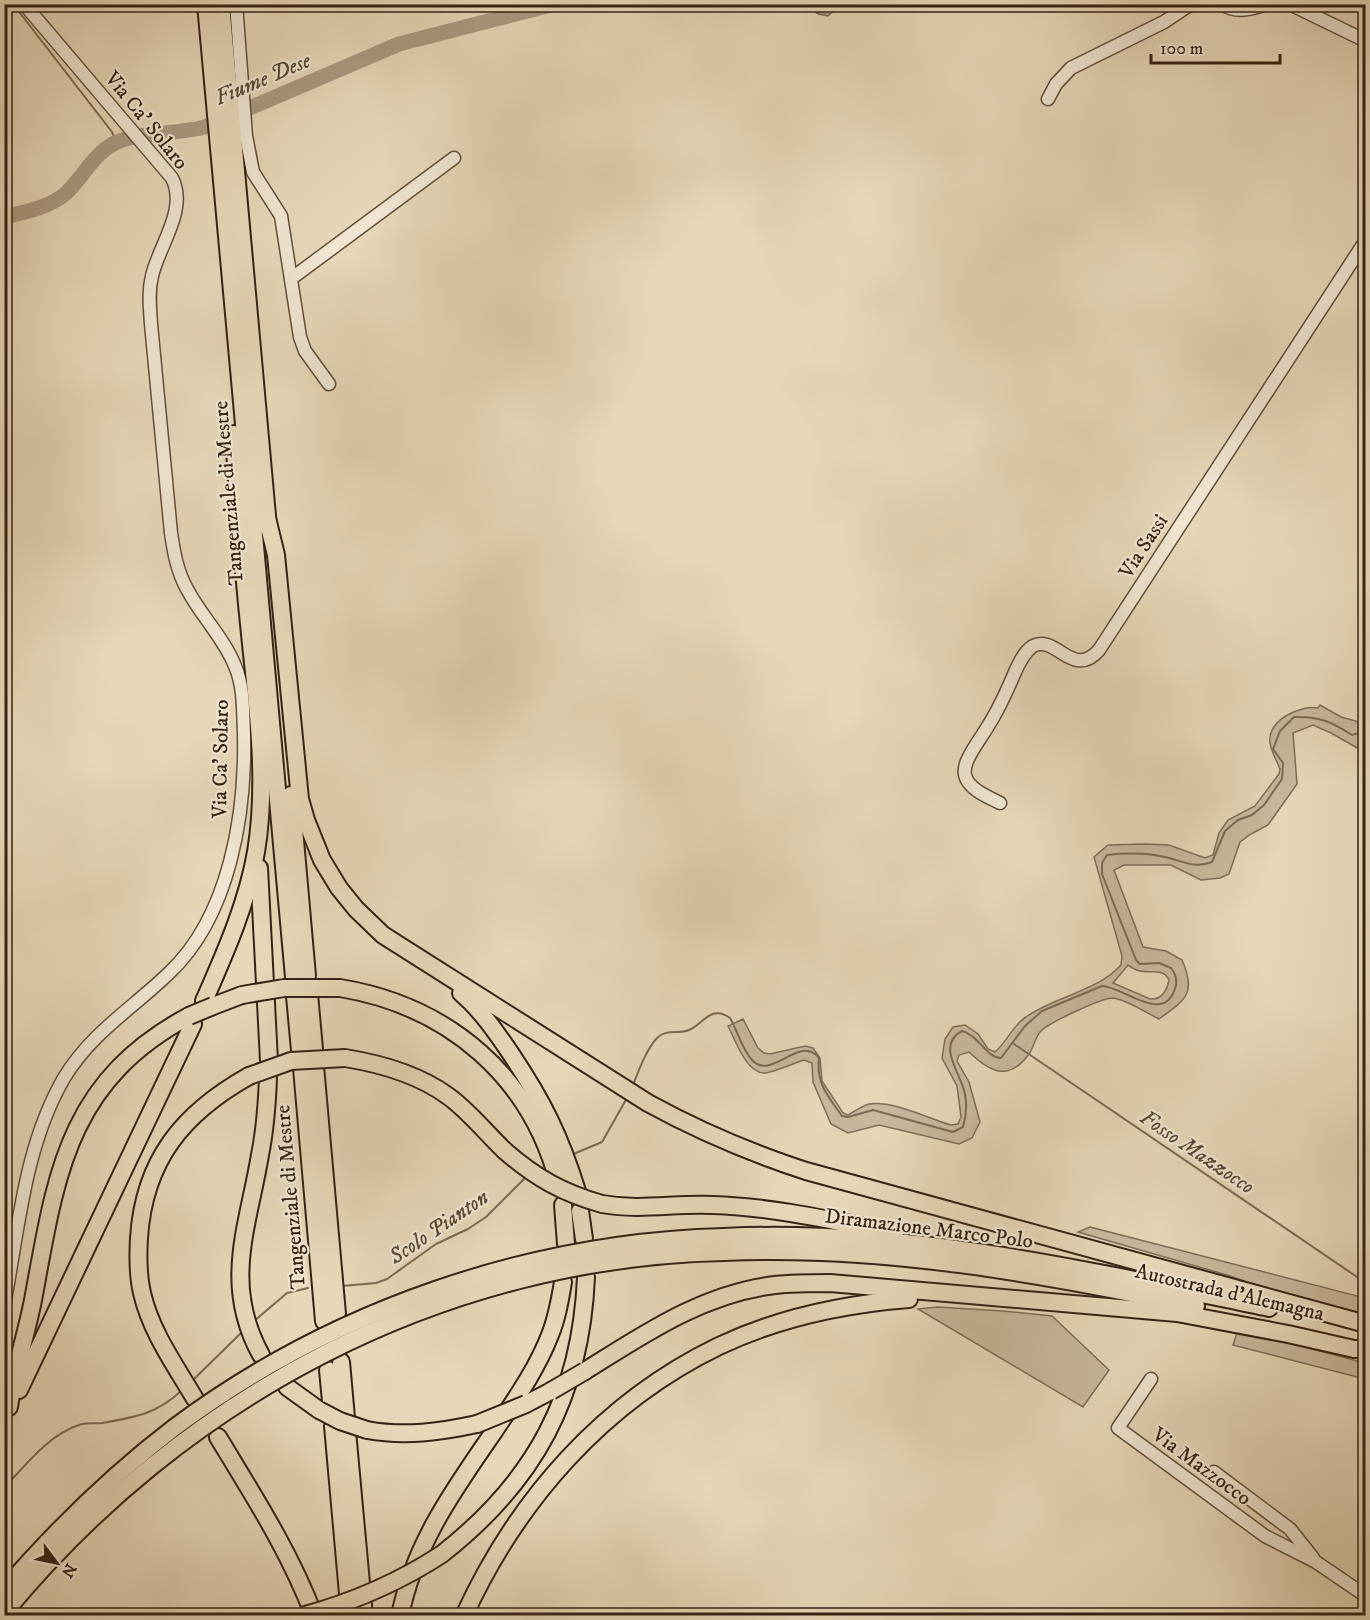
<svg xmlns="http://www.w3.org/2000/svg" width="1370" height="1620" viewBox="0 0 1370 1620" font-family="'IM FELL DW Pica',serif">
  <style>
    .green { fill: #c8b89c; stroke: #7f6e58; stroke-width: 1.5; fill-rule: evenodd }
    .water { fill: #aa9a80; stroke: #7c6a54; stroke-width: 1.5 }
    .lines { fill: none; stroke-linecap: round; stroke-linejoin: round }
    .stream { stroke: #7c6a54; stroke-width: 2 }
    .river { stroke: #aa9a80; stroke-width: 15 }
    .minor-casing { stroke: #62503c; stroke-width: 15 }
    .highway-casing { stroke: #362313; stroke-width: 20 }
    .minor { stroke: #efe5d1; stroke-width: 12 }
    .highway { stroke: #e6d7b8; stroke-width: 16 }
    .highway-bridge-casing { stroke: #362313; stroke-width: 20; stroke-linecap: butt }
    .highway-bridge { stroke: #e6d7b8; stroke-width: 16 }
    .labels { text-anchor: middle; stroke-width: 4.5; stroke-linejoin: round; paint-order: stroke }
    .street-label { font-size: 21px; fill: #362313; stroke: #efe5d1 }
    .water-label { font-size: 22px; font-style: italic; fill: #594734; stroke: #efe5d1 }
  </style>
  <rect width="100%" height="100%" fill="#e6d7b8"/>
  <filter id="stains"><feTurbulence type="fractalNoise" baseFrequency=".00333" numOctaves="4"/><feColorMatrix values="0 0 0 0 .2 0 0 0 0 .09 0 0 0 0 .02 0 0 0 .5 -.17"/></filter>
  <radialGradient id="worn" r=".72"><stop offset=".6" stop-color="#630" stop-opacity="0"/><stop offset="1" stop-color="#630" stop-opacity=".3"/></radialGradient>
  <g class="green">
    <path d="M1320 705 1341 717 1359 722 1365 717V745L1359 749 1331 733 1313 725 1293 733 1297 784 1268 825 1251 834 1240 842 1229 874 1220 878 1201 880 1171 865H1124L1114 870 1143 947 1166 951 1182 960C1197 994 1185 1000 1159 1019 1147 1013 1125 999 1113 998 1101 998 1051 1022 1042 1030 1035 1036 1034 1047 1029 1054 1008 1083 989 1071 969 1052L959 1055 957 1061 969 1082 980 1122 972 1138 959 1144 879 1125 848 1133 831 1124 813 1082 812 1063 804 1060C794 1063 773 1073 764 1073 746 1073 735 1039 728 1026L743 1019 758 1048 764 1053 770 1054 805 1046 813 1048 820 1058 822 1081 843 1113 848 1115C855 1111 862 1106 869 1104 893 1100 929 1119 951 1125L958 1124 961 1117 957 1086 942 1058 945 1039 953 1027 965 1025 978 1034 988 1049 995 1052C1007 1042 1013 1025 1026 1017 1054 997 1098 991 1121 965L1122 956 1094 857 1108 845 1145 844 1169 845 1205 858 1213 855 1219 833 1228 820 1255 806 1279 774 1280 769C1277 761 1271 751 1270 743 1267 720 1300 705 1318 708ZM1128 965C1144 979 1162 964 1169 980 1167 990 1162 1000 1150 999L1113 983Z"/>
    <polygon points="1090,1227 1365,1298 1365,1315 1284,1295 1227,1275 1078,1232"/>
    <polygon points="937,1307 1003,1311 1052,1316 1109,1370 1083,1407 918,1309"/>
    <polygon points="1237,1333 1301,1346 1365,1363 1365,1379 1233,1345"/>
  </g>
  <polygon class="water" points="806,5 840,5 828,16 818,14"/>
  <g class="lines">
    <g class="stream">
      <polyline points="13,4 112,132 116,142"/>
      <polyline points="1014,1044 1366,1283"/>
      <path d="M633 1085C639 1070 646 1050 657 1038 667 1028 678 1035 689 1030 703 1025 710 1004 730 1018 737 1030 742 1049 752 1060 771 1082 800 1033 819 1058 816 1084 828 1096 842 1116L848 1117 873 1110 953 1132 963 1127C966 1117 967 1105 965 1094 962 1075 935 1045 962 1031 979 1035 986 1058 1001 1058L1025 1026 1042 1011 1102 986C1123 986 1166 1028 1176 985 1177 979 1175 973 1171 968L1159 963 1140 964 1136 960 1102 874V863L1107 855C1125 853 1147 853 1165 857 1182 861 1195 869 1212 862L1225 831 1238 820 1252 815 1264 805 1282 779 1283 763 1273 749 1280 731 1294 717C1319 716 1332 722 1352 735L1366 731"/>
      <polyline points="571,1155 602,1142 627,1098"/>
      <polyline points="342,1286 376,1283 387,1279 436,1244 468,1229 486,1217 526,1177"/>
      <polyline points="253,1322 287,1293 308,1288"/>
      <polyline points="191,1382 242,1332"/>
      <path d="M4 1488C25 1466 48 1435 79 1425 86 1422 94 1424 102 1423 136 1417 157 1414 182 1390"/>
    </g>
    <path class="river" d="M4 217C25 212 48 208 65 194 83 178 94 152 117 142 141 132 178 134 205 127L399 44 555 4"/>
    <defs>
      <g id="minor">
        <polyline points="236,4 246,136 253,172 281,216 300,337 305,351 329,384"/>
        <path d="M1222 4C1236 14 1252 9 1267 4"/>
        <polyline points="1290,4 1366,41"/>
        <polyline points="1048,99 1056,84 1071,68 1164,22 1191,4"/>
        <polyline points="292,278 454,158"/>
        <path d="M1000 803C988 797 968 789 965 775 964 770 965 766 967 761 972 749 981 738 988 726 999 709 1007 691 1015 672 1019 663 1024 652 1033 646 1056 634 1073 680 1099 650L1366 240"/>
        <path d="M4 1305C19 1228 24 1147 64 1078 92 1032 132 1009 169 973 230 916 246 813 244 733 243 712 244 686 235 666 224 638 201 616 187 589 177 571 174 553 171 533L151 324C150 308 148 292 152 276 159 245 188 210 172 178L24 4"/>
        <polyline points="1151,1379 1118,1428 1265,1536 1316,1562 1366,1596"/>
        <polyline points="1214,1472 1290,1529 1313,1558"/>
      </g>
      <g id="highway">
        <polyline points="206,4 294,977"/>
        <polyline points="221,4 268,527"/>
        <path d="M267 518 276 555 300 799 306 820 322 860 339 888 356 909 383 935 648 1103C699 1131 751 1153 806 1171L1366 1324"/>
        <polyline points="291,795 307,976"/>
        <polyline points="259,868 269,1061"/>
        <path d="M340 988C449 1006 532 1077 559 1185"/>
        <path d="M461 993C481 1010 496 1032 511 1054 543 1102 560 1136 577 1191"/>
        <polyline points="309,994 314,1049"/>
        <polyline points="295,996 300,1050"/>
        <path d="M204 1001C225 953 247 904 256 852 268 780 257 705 250 634 243 567 238 501 234 434"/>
        <polyline points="213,1006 242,995"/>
        <path d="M345 1058C382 1064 418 1074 448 1096 469 1111 486 1133 505 1151"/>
        <polyline points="315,1066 337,1314"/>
        <polyline points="302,1068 324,1321"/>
        <path d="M602 1204C642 1211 674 1203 713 1205 774 1207 835 1221 895 1233"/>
        <polyline points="563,1205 566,1244"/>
        <polyline points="580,1211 584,1239"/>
        <path d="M724 1237C908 1228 1091 1271 1269 1308"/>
        <path d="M724 1252C883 1245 1041 1274 1196 1306"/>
        <path d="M261 1355C222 1284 248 1227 260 1155 265 1130 267 1104 268 1078"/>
        <polyline points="341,1362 346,1418"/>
        <polyline points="328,1370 332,1412"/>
        <path d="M585 1371C644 1334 704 1293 775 1285 793 1283 812 1283 830 1283L1177 1313 1288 1334 1354 1349H1366"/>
        <polyline points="287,1387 319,1410"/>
        <polyline points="19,1390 193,1024"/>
        <path d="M195 1399C175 1365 151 1332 142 1293 138 1276 138 1255 139 1238 144 1160 183 1113 249 1076"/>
        <polyline points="526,1404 551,1391"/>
        <path d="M9 1407C14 1371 26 1336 33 1300 56 1176 66 1082 189 1016"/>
        <polyline points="333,1426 350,1616"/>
        <path d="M367 1430C405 1437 440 1432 477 1424"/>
        <polyline points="347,1431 364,1616"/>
        <path d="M218 1437C253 1495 290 1552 314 1616"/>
        <path d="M442 1554C535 1481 581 1396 586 1277"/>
        <path d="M400 1616C414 1544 455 1488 495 1430 515 1400 537 1369 550 1335 557 1318 560 1300 563 1282"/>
        <path d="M464 1616C517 1500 603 1402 719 1346 778 1318 845 1304 909 1299"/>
      </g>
    </defs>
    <use href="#minor" class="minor-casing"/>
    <use href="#highway" class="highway-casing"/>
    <use href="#minor" class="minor"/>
    <use href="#highway" class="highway"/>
    <defs>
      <g id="highway-bridge">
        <polyline points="242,995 284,988 340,988"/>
        <polyline points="189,1016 213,1006"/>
        <polyline points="249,1076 291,1061 345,1058"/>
        <path d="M505 1151C536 1178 563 1193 602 1204"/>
        <polyline points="551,1391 585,1371"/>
        <polyline points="319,1410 340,1421 367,1430"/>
        <polyline points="477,1424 526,1404"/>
        <path d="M4 1590C56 1530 112 1475 175 1427 332 1310 529 1242 724 1237"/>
        <path d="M4 1613C182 1396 443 1258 724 1252"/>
        <path d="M302 1616C353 1602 398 1583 442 1554"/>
      </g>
    </defs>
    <use href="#highway-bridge" class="highway-bridge-casing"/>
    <use href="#highway-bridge" class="highway-bridge"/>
  </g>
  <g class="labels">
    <g class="street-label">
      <text transform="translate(147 120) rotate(51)" y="7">Via Ca' Solaro</text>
      <text transform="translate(228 493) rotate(-95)" y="7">Tangenziale di Mestre</text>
      <text transform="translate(1143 546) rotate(-57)" y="7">Via Sassi</text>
      <text transform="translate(220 759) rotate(-89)" y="7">Via Ca' Solaro</text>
      <text transform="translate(290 1197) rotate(-95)" y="7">Tangenziale di Mestre</text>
      <text transform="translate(929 1228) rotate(7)" y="7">Diramazione Marco Polo</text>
      <text transform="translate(1230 1292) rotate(13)" y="7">Autostrada d'Alemagna</text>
      <text transform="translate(1202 1466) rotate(36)" y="7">Via Mazzocco</text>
    </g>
    <g class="water-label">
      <text transform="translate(262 78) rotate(-23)" y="8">Fiume Dese</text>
      <text transform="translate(1198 1151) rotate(34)" y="8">Fosso Mazzocco</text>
      <text transform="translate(438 1226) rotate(-34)" y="8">Scolo Pianton</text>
    </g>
  </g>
  <rect width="1370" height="1620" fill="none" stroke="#e6d7b8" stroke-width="24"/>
  <rect x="6" y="6" width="1358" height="1608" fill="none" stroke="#362313" stroke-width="3"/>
  <rect x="12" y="12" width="1346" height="1596" fill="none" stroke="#362313" stroke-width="1.5"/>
  <g transform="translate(57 1563) rotate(122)" stroke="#efe5d1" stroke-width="4.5" paint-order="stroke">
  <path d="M0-4.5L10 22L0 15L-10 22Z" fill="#362313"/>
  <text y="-9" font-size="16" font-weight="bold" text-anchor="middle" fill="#362313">N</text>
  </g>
  <path d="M1151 54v9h129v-9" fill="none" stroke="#362313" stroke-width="3"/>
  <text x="1160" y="54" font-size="18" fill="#362313" stroke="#efe5d1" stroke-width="4.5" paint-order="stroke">100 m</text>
  <rect width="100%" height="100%" filter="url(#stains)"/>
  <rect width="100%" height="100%" fill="url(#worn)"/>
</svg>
